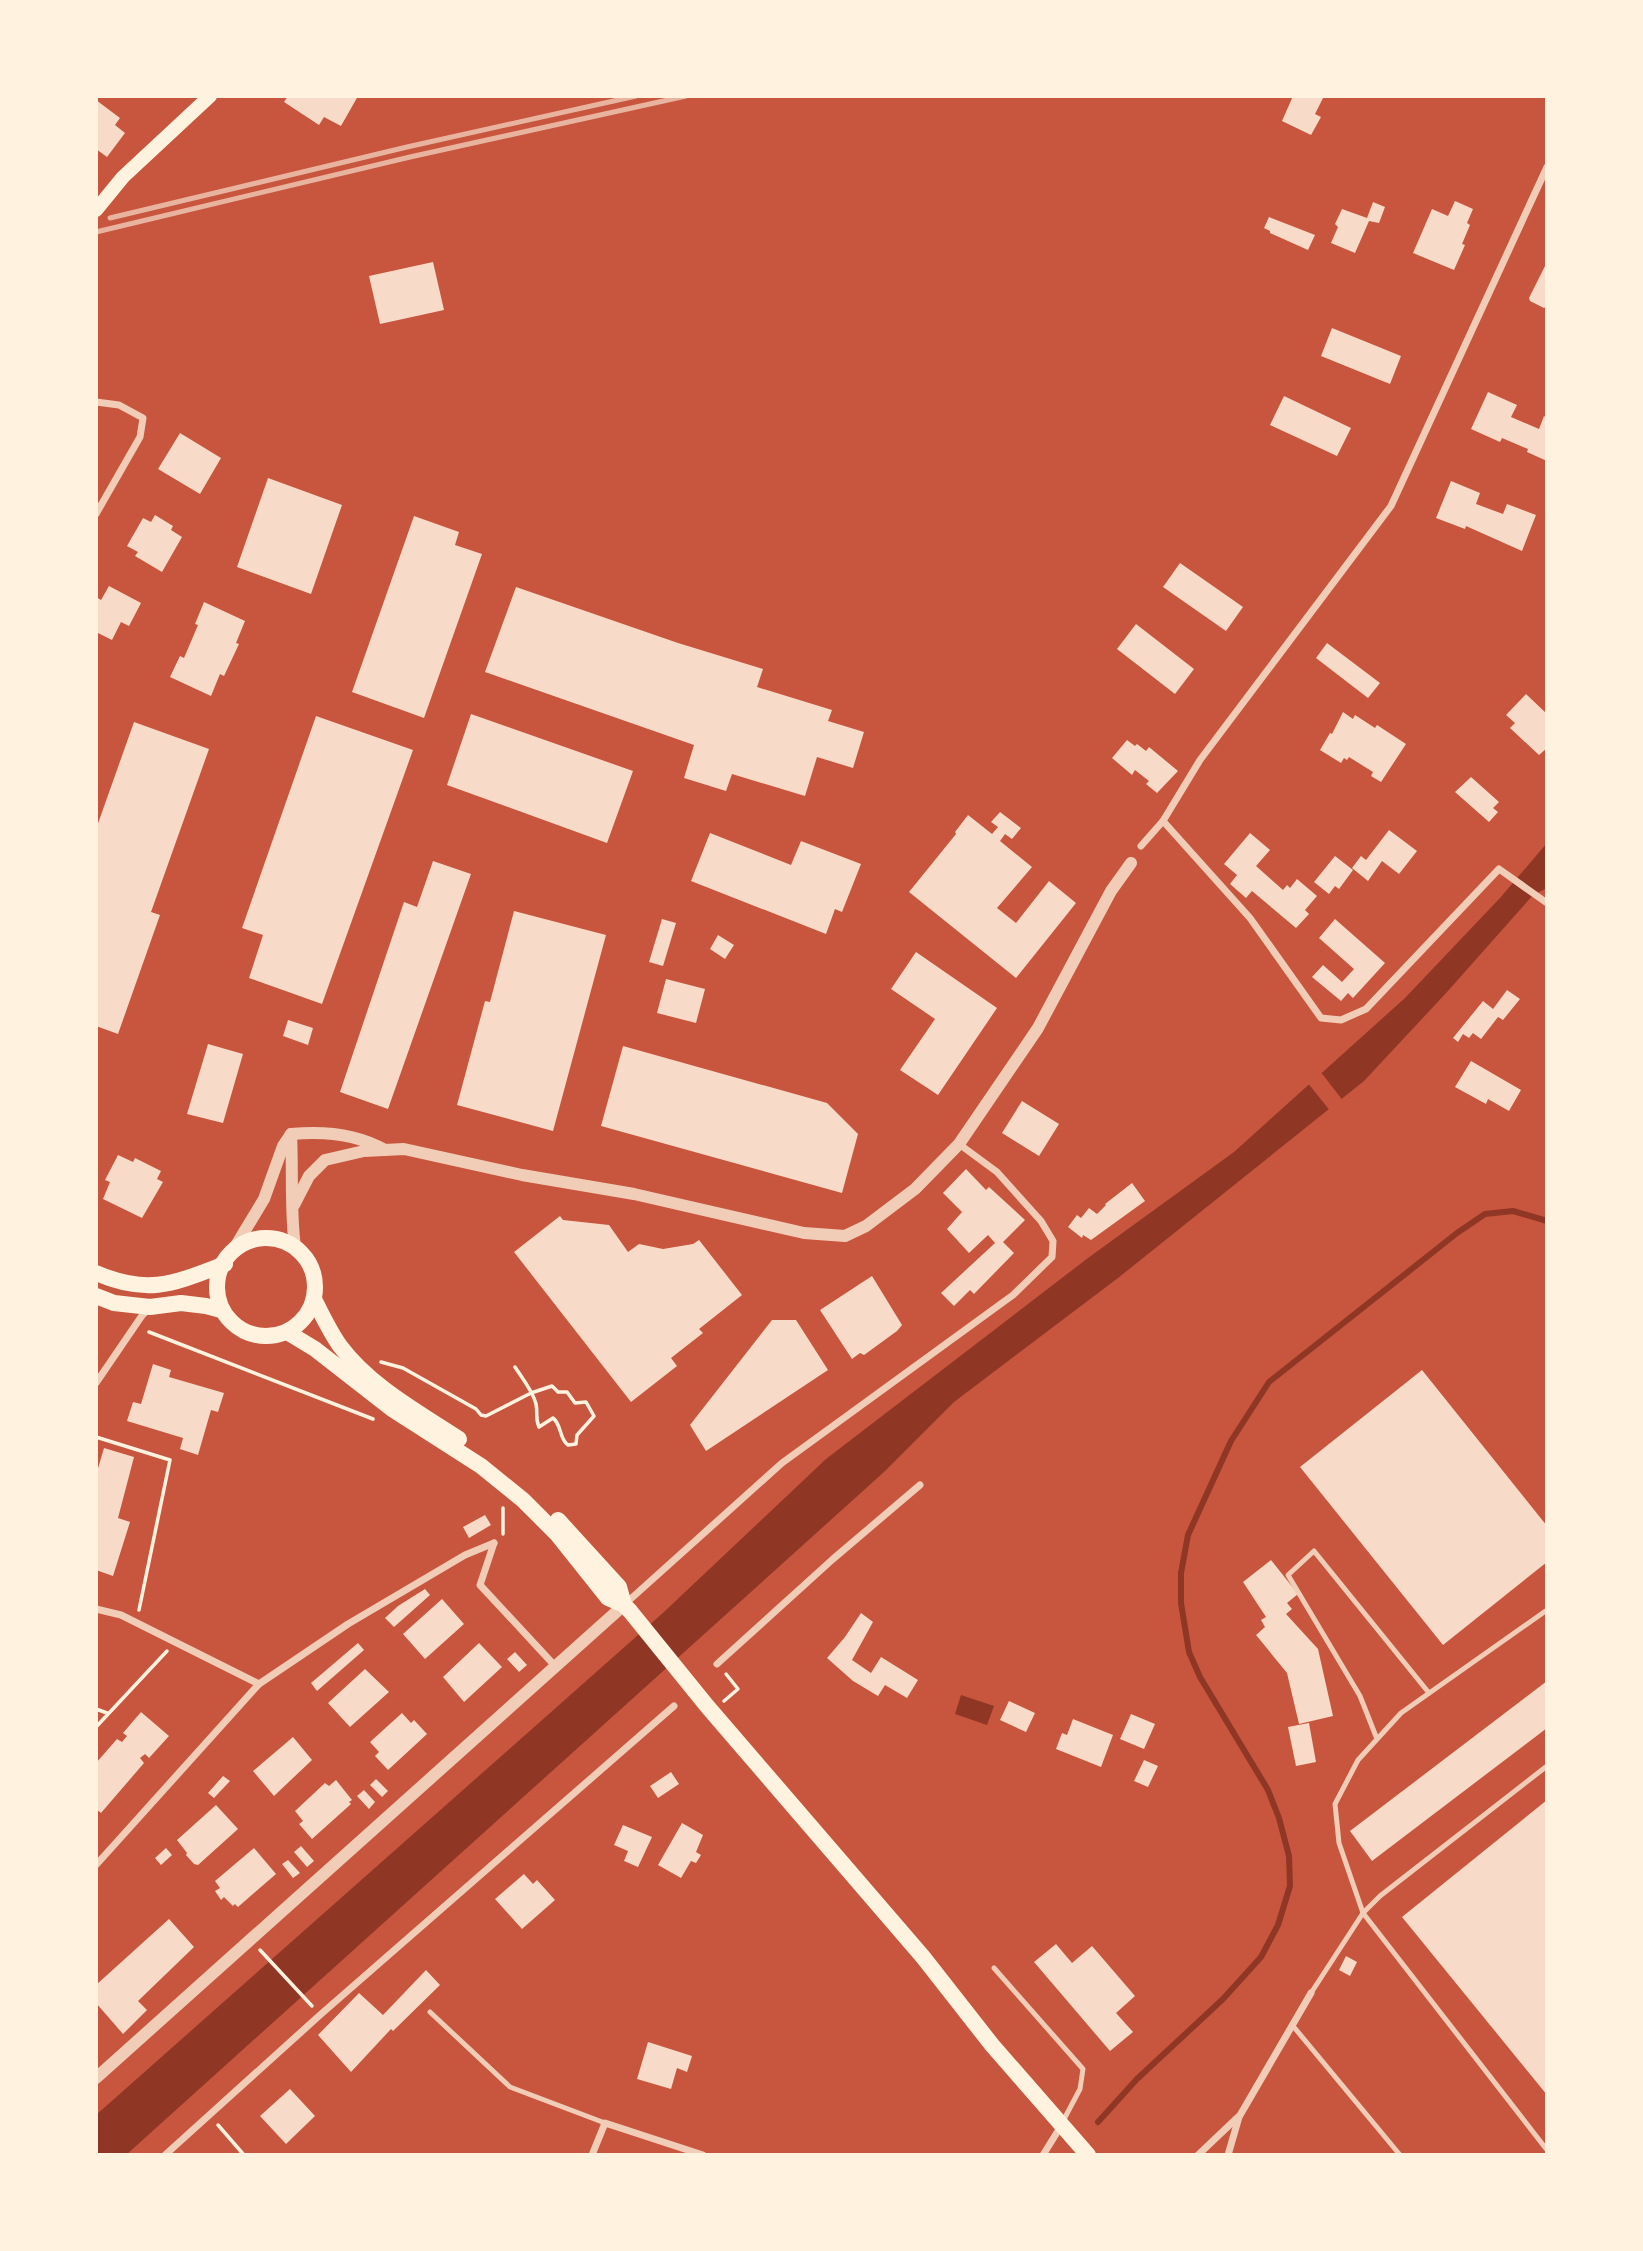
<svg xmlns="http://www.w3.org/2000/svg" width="1643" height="2251" viewBox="0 0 1643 2251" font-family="Merriweather,serif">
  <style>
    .water { fill: #8f3625 }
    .pier { fill: #c8553d }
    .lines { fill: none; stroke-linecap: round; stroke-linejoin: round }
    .stream { stroke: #8f3625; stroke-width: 6 }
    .building { fill: #f7dbc8 }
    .path { stroke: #fff3e0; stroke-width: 3.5 }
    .service { stroke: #f1ccb7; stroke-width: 5 }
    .minor { stroke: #f1ccb7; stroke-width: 7 }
    .tertiary { stroke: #f1ccb7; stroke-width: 12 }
    .secondary { stroke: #fff3e0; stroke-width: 14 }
    .primary { stroke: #fff3e0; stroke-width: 16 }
    .rail { stroke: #e9b49f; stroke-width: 5 }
  </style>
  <rect width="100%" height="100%" fill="#c8553d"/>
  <g class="water">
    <polygon points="1547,843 1547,888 1533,895 1447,992 1364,1081 1118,1278 954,1402 884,1472 126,2155 96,2155 96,2115 664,1612 826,1459 1088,1258 1234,1152 1405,998 1500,898"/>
    <polygon points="961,1695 994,1706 987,1725 955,1714"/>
  </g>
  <polygon class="pier" points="1320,1071 1344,1102 1331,1112 1307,1082"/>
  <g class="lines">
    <polyline class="stream" points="1098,2122 1137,2079 1223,1999 1261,1957 1278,1925 1290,1886 1289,1856 1279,1818 1268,1790 1200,1677 1189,1652 1181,1603 1181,1573 1188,1535 1231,1441 1269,1382 1457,1233 1485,1214 1513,1211 1547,1221"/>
  </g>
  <g class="building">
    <polygon points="288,96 358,96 341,126 324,117 319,125 284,102"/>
    <polygon points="1293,96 1324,96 1315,114 1321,117 1311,135 1282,121"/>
    <polygon points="96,100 120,118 115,125 125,133 107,157 96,149"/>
    <polygon points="1455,201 1473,209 1467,223 1470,225 1462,244 1465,245 1454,270 1413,253 1432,209 1448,216"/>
    <polygon points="1373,202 1385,207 1379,223 1369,221 1355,253 1331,243 1338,227 1335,224 1342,209 1367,218"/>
    <polygon points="1269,217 1315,235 1308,250 1270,233 1270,231 1264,228"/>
    <polygon points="433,262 444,310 380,324 369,276"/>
    <polygon points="1547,262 1547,306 1544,308 1530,301 1529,298"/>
    <polygon points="1332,328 1401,356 1390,384 1321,356"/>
    <polygon points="1488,392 1517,405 1511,417 1539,429 1544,416 1547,418 1547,461 1527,452 1528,449 1502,438 1500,442 1471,429"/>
    <polygon points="1284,396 1351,428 1337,456 1270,425"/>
    <polygon points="180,433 221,458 200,494 158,469"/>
    <polygon points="268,478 342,505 311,594 237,567"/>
    <polygon points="1451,481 1480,493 1476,504 1503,514 1507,504 1536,515 1522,551 1466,526 1465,529 1436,518"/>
    <polygon points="155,515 173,526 171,530 182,537 162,572 135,556 138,552 127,546 143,518 151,522"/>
    <polygon points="414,516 459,532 455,545 482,554 424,718 352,692"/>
    <polygon points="1180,563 1243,607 1226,631 1163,587"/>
    <polygon points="109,586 141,603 129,626 121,622 112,640 96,632 96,597 101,600"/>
    <polygon points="516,587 678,643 763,669 757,687 832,710 828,721 864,732 853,768 817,757 805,796 732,774 726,791 684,778 694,745 485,672"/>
    <polygon points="204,602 245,621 236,643 239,644 224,676 220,674 211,696 170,677 180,656 184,658 198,625 195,624"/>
    <polygon points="1136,624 1194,669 1175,694 1117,649"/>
    <polygon points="1327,643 1380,683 1368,698 1316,658"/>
    <polygon points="1526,694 1547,714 1547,748 1539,755 1510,728 1515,723 1506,715"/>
    <polygon points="1343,712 1353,719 1355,715 1375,728 1377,725 1406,744 1381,782 1371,776 1373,772 1349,757 1347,760 1344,758 1341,763 1320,750 1330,733 1332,734"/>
    <polygon points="471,714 633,771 607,843 447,785"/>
    <polygon points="316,716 413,750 322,1004 249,978 263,935 242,928"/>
    <polygon points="134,722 209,749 151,912 160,915 118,1034 96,1026 96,829"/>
    <polygon points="1127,740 1135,746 1137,744 1146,751 1149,747 1178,771 1157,793 1146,784 1149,781 1135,770 1132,775 1112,758"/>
    <polygon points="1471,777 1499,802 1493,808 1498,812 1489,822 1455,792"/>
    <polygon points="1000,812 1021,828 1012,839 1005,834 1000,841 1032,867 997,908 1016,923 1049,881 1076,903 1016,978 909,892 956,834 955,832 968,815 992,834 998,827 991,822"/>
    <polygon points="1389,830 1417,851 1399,874 1382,861 1368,881 1352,868 1361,856 1366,860"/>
    <polygon points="710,833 791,865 801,841 861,864 842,912 835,909 826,934 691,881"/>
    <polygon points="1250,833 1270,850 1256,866 1283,890 1287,885 1290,888 1297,879 1317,896 1305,910 1309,914 1296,928 1252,891 1246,898 1230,884 1237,875 1224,864"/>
    <polygon points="1335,856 1353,870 1339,889 1335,886 1329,894 1314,882"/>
    <polygon points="433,861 471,874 388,1109 340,1092 404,902 417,907"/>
    <polygon points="514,911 606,935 553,1131 457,1105 485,1001 490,1002"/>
    <polygon points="662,919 676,923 663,966 649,962"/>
    <polygon points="1335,919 1385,963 1353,998 1348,993 1341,1001 1312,977 1323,965 1342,982 1354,969 1319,938"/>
    <polygon points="718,935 734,945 725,959 710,949"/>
    <polygon points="916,952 997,1008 938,1095 900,1070 935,1019 891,989"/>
    <polygon points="666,979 705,989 696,1023 657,1013"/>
    <polygon points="1507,990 1520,999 1503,1020 1498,1017 1481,1039 1473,1033 1469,1038 1463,1034 1458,1042 1453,1038 1483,1001 1493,1009"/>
    <polygon points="288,1020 313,1028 308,1045 283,1036"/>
    <polygon points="208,1044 243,1054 223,1123 187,1114"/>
    <polygon points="623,1046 827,1103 858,1134 842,1193 601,1126"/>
    <polygon points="1471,1061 1521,1090 1509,1111 1488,1099 1486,1104 1455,1087"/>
    <polygon points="1022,1101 1059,1124 1039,1156 1002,1133"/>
    <polygon points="118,1155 133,1162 135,1158 161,1171 157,1179 163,1182 142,1218 103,1199 110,1182 105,1180"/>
    <polygon points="966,1169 986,1190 989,1187 1025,1220 1003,1242 1014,1253 974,1294 970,1290 954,1306 941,1293 995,1243 988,1235 969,1253 947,1229 962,1212 943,1193"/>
    <polygon points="1132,1183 1145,1201 1091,1240 1083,1235 1082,1238 1068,1227 1077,1215 1081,1218 1089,1208 1097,1214 1106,1205 1105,1204"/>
    <polygon points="560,1216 563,1220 609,1225 628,1252 639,1244 663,1249 693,1244 699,1240 742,1295 699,1329 703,1333 671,1358 677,1366 631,1402 514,1252"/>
    <polygon points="872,1276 902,1325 897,1331 864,1355 860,1353 852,1359 820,1310"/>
    <polygon points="772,1320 796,1320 828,1370 706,1451 690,1425"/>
    <polygon points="153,1364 171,1370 169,1377 224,1393 218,1412 211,1410 198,1455 180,1449 183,1438 127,1421 133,1402 141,1404"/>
    <polygon points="1422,1370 1547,1526 1547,1562 1443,1645 1300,1467"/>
    <polygon points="104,1448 134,1457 118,1518 130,1522 113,1576 96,1570 96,1475"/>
    <polygon points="485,1515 491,1525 469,1538 463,1527"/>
    <polygon points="1271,1560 1298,1594 1287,1603 1292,1609 1286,1614 1318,1649 1333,1716 1299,1724 1287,1673 1256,1635 1265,1627 1261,1620 1266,1617 1243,1582"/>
    <polygon points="425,1589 430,1595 394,1627 385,1618 398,1606"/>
    <polygon points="442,1599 464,1624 425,1659 403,1634"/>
    <polygon points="861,1613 873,1622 852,1660 871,1673 881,1657 918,1680 907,1698 885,1685 878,1696 853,1681 827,1658 845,1637"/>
    <polygon points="358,1643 364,1650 317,1691 311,1683"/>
    <polygon points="479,1643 502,1667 464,1702 443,1677"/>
    <polygon points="515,1652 527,1665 519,1672 507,1659"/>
    <polygon points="365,1669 389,1692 350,1727 328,1703"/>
    <polygon points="1547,1681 1547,1728 1372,1861 1350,1831"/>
    <polygon points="1009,1701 1035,1713 1026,1732 1000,1720"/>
    <polygon points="141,1712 169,1736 149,1758 145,1754 140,1758 144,1763 101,1813 96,1809 96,1763 117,1739 122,1742 127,1736 123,1733"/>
    <polygon points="402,1713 411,1723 414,1720 427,1734 388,1770 375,1756 379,1752 370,1742"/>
    <polygon points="1131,1714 1155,1724 1144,1749 1120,1739"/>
    <polygon points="1073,1719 1113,1735 1101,1767 1056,1749 1062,1733 1067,1735"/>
    <polygon points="1309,1723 1316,1762 1296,1766 1288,1727"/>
    <polygon points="293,1737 312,1760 274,1796 253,1771"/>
    <polygon points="1144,1760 1158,1766 1148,1787 1134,1781"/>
    <polygon points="671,1772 679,1784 658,1798 650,1786"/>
    <polygon points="223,1776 230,1781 214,1798 208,1793"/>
    <polygon points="376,1779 388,1791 382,1797 370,1785"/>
    <polygon points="336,1780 352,1800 349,1802 351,1804 312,1839 299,1824 303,1821 295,1811 325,1783 329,1786"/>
    <polygon points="364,1790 375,1802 369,1809 357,1796"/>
    <polygon points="1547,1800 1547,2095 1402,1917"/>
    <polygon points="216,1805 238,1829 198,1865 194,1864 186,1855 187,1853 177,1840"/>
    <polygon points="682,1823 703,1835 696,1852 701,1855 696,1863 691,1861 681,1878 658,1865"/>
    <polygon points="623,1825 652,1837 638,1867 624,1861 628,1851 614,1845"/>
    <polygon points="301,1846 314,1861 307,1867 294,1852"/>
    <polygon points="166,1848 172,1855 161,1865 155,1858"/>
    <polygon points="254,1848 276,1874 238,1907 235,1904 233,1906 224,1897 221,1900 215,1891 220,1888 215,1881"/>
    <polygon points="288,1860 300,1873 293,1878 282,1864"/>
    <polygon points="524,1874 533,1884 537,1880 555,1900 522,1929 495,1899"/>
    <polygon points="169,1919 194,1947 138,2001 147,2010 123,2034 96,2003 96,1985"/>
    <polygon points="1056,1944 1072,1963 1092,1946 1135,1996 1116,2013 1133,2032 1110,2051 1034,1962"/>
    <polygon points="1346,1956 1357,1962 1350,1976 1339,1970"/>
    <polygon points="426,1970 440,1985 393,2031 391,2029 351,2072 318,2035 359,1993 383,2015"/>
    <polygon points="648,2042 692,2056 687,2072 677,2068 671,2089 637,2079"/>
    <polygon points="290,2089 315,2116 286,2144 260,2116"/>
  </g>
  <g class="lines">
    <g class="path">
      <polyline points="149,1332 373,1419"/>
      <path d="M381 1362 403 1368 476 1409 481 1415 486 1416 531 1393 552 1386 558 1392H567L575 1403 586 1402 594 1416 577 1435 576 1444 568 1445C559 1439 562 1425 553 1418L539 1427C535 1418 538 1413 536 1404 533 1391 522 1378 515 1367"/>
      <polyline points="96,1437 170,1460 139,1610"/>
      <polyline points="503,1534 503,1508"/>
      <polyline points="724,1701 738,1689 726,1674"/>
      <polyline points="96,1709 107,1713"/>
      <polyline points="96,1727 167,1651"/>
      <polyline points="260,1950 312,2006"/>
      <polyline points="218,2125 244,2155"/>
    </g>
    <g class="service">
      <polyline points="1547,1610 1401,1713 1358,1760 1335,1804 1339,1843 1363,1913 1547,2150"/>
      <polyline points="1377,1739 1360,1696 1288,1575 1314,1551 1429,1693"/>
      <polyline points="994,1968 1083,2069 1080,2089 1062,2123"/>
      <polyline points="1311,1993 1363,1913 1380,1896 1547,1766"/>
      <polyline points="430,2012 510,2087 605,2123"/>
      <polyline points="1293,2026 1400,2155"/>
    </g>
    <g class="minor">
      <polyline points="96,402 119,405 143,418 140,437 96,514"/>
      <polyline points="1163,821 1250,918 1321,1018 1341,1020 1366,1009 1499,869 1547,903"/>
      <polyline points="1141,846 1163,821 1200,760 1391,506 1547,167"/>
      <polyline points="96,1383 141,1317 150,1307"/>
      <polyline points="494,1543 480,1585 556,1667"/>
      <polyline points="625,1604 782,1463 1013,1295 1052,1257 1053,1241 1041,1221 997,1172 959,1144"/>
      <polyline points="96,1609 121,1615 259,1684"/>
      <polyline points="717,1664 833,1559 920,1485"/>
      <polyline points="96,1865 259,1684 348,1624 465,1555 494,1543"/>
      <polyline points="165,2155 320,2015 674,1706"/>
      <polyline points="592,2155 605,2123 703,2155"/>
      <polyline points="1043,2155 1061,2126"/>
      <polyline points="1198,2155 1238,2117"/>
      <polyline points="1228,2155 1239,2117 1311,1993"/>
    </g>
    <g class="tertiary">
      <path d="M291 1134C293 1172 290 1210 295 1247"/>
      <polyline points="294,1205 309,1176 325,1160 364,1151 404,1149 522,1175 634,1194 804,1233 845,1236 866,1226 915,1189 959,1144 1038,1028 1111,891 1131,863"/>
      <path d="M235 1247 264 1199 283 1146 291 1134C322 1131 357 1134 385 1150"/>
      <polyline points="96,2078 624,1605"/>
    </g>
    <polyline class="secondary" points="96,210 123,177 210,96"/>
    <g class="primary">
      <circle cx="266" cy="1287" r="49"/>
      <path d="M96 1273C149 1296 175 1283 225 1264"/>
      <polyline points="96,1296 114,1303 150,1307 181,1303 206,1306 221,1310"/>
      <path d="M314 1299C322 1315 330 1332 340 1346 370 1386 418 1412 459 1439"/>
      <polyline points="287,1332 315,1349 392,1409 481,1466 523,1500 557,1534 608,1598 624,1605 630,1611 707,1706 923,1957 992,2045 1088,2155"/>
      <polyline points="558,1520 619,1587 624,1605"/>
    </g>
    <g class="rail">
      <polyline points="110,218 407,147 636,96"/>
      <polyline points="96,232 410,157 686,96"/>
    </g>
  </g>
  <rect width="1643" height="2251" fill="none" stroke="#fff3e0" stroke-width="196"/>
</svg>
